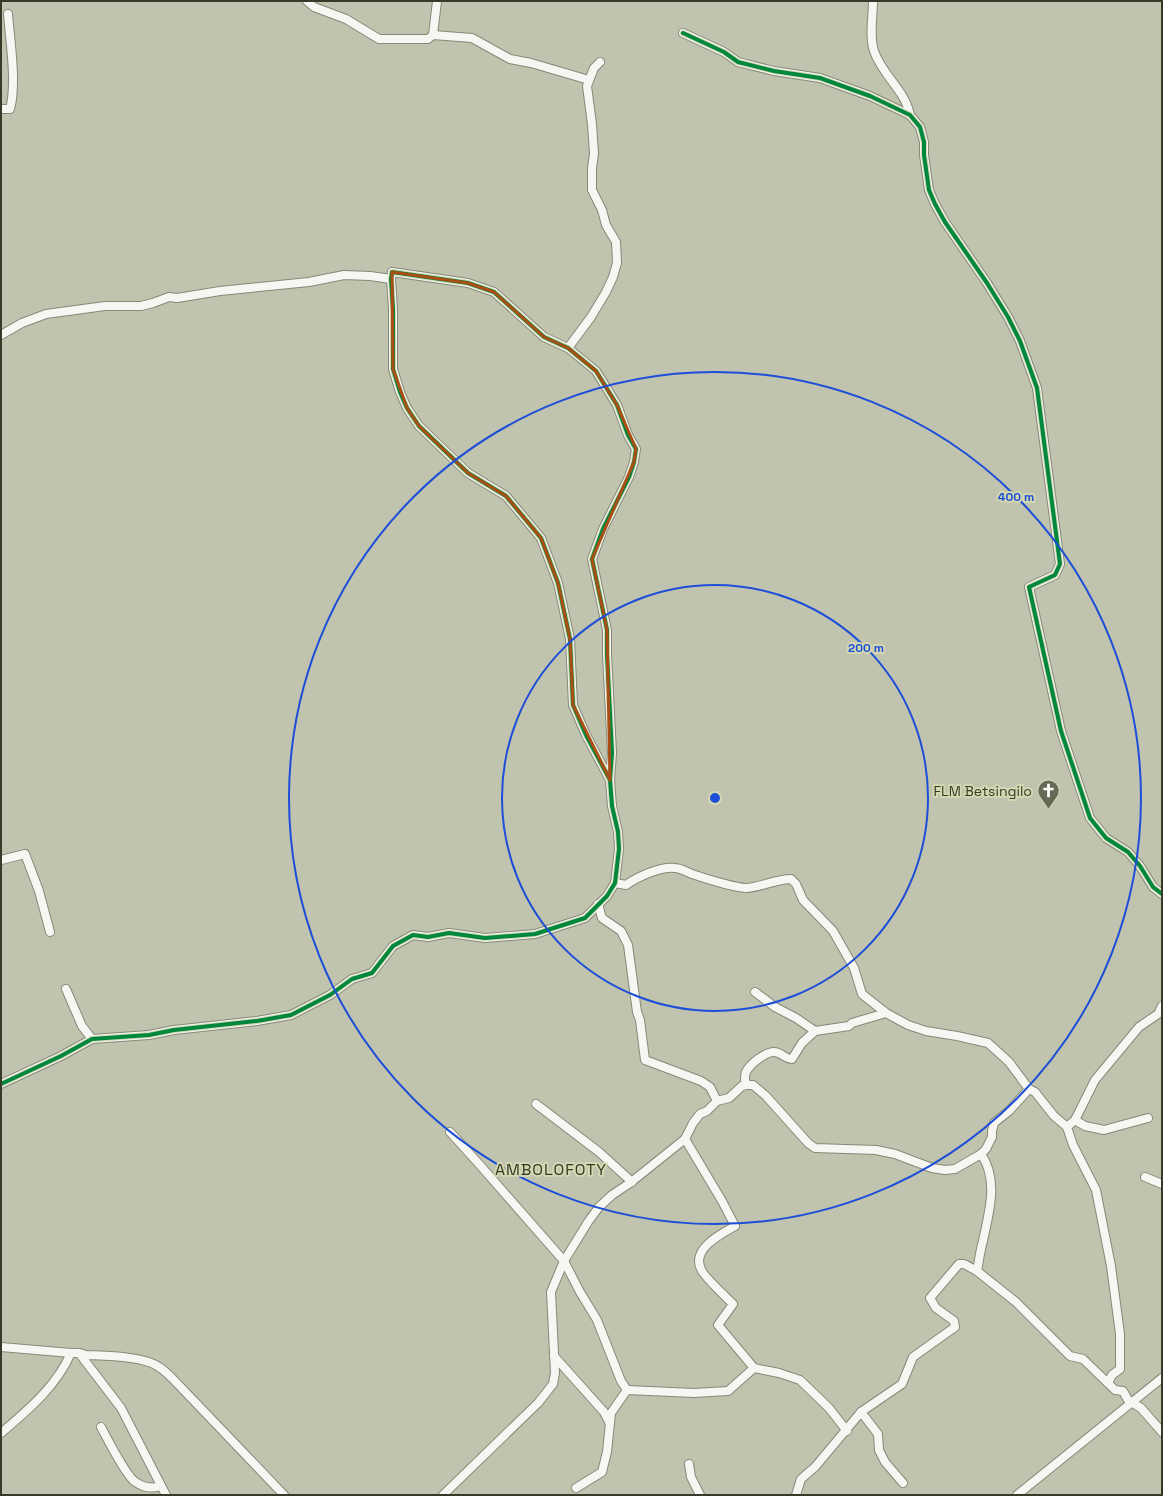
<svg xmlns="http://www.w3.org/2000/svg" width="1163" height="1496" viewBox="0 0 1163 1496" font-family="'Space Grotesk',sans-serif">
  <style>
    .lines { fill: none; stroke-linecap: round; stroke-linejoin: round }
    .minor-casing { stroke: #868978; stroke-width: 10 }
    .minor { stroke: #f6f6f3; stroke-width: 8 }
    .cycleway-casing { stroke: #d3d8b1; stroke-width: 6 }
    .cycleway { stroke: #00873e; stroke-width: 4 }
    .marked { fill: none; stroke: #aa4e16; stroke-width: 3; stroke-linejoin: round }
    .ring { fill: none; stroke: #1d4ed8; stroke-width: 2 }
    .labels { text-anchor: middle; stroke-width: 4; stroke-linejoin: round; paint-order: stroke }
    .poi-label { font-size: 14px; fill: #373929; stroke: #d3d8b1; text-anchor: end }
    .quarter-label { font-size: 16px; letter-spacing: 1px; fill: #373929; stroke: #d3d8b1 }
    .centre { fill: #1d4ed8; stroke: #d3d8b1; stroke-width: 2 }
    .ring-label { font-size: 12px; text-anchor: middle; font-weight: bold; fill: #1d4ed8; stroke: #d3d8b1; stroke-width: 4; stroke-linejoin: round; paint-order: stroke }
  </style>
  <rect width="100%" height="100%" fill="#c0c3ad"/>
  <g class="lines">
    <defs>
      <g id="minor">
        <polyline points="307,1 314,7 346,19 379,39 428,39 433,35 437,1"/>
        <path d="M873 1C873 17 869 36 874 51 882 75 905 90 910 115"/>
        <polyline points="683,33 724,52 738,62 774,71 820,78 870,96 910,115 920,127 924,142 924,155 929,190 935,204 945,222 987,283 1008,317 1020,341 1037,388 1060,564 1055,575 1029,587 1061,731 1090,818 1106,838 1128,852 1140,866 1153,887 1162,894"/>
        <polyline points="433,35 472,38 510,59 531,63 589,80"/>
        <path d="M1 109H10C17 84 10 40 8 14"/>
        <polyline points="1,335 22,323 46,314 105,306 141,306 153,303 169,297 177,298 220,291 309,282 344,275 370,276 391,279"/>
        <polyline points="568,348 591,317 606,292 613,277 617,263 616,242 606,225 602,210 592,190 592,168 594,154 592,124 587,86 594,68 600,62"/>
        <polyline points="1,860 25,854 39,891 50,932"/>
        <path d="M615 883 626 885C637 877 661 866 675 868 680 868 687 872 692 874 707 879 731 887 746 888 758 888 776 879 791 879L796 884 803 900 833 931 854 968 862 994 886 1013 908 1025 926 1031 957 1036 988 1043 1009 1062 1029 1089 1035 1092 1054 1116 1067 1127"/>
        <polyline points="598,904 602,918 621,931 628,945 637,1012 640,1020 645,1060 701,1081 710,1087 717,1101"/>
        <polyline points="66,989 82,1026 92,1039"/>
        <polyline points="755,992 775,1007 796,1018 815,1031"/>
        <polyline points="1,1084 61,1056 92,1039 149,1035 174,1030 257,1021 291,1015 330,995 352,979 372,973 393,946 413,935 428,937 449,933 485,938 535,934 585,918 607,896 615,883 619,849 618,832 612,806 610,780 612,753 607,654 607,630 592,559 603,529 629,477 634,462 636,449 628,435 617,405 596,371 568,348 544,337 494,292 468,283 392,272 391,279 393,309 393,369 400,392 407,408 419,426 468,473 506,496 541,538 558,583 570,639 573,705 586,735 610,780"/>
        <polyline points="746,1085 753,1085 766,1096 808,1143 815,1148 876,1150 895,1154 932,1168 945,1170 955,1169 981,1154 986,1149 992,1137 992,1131 994,1123 1009,1111 1029,1089"/>
        <polyline points="536,1104 599,1152 632,1182"/>
        <polyline points="1075,1120 1085,1126 1104,1130 1148,1118"/>
        <polyline points="450,1132 479,1164 564,1261 580,1292 597,1320 621,1381 627,1390 611,1413 607,1452 602,1472 576,1488"/>
        <path d="M685 1139 722 1201 735 1226C721 1234 691 1249 701 1269 703 1276 726 1297 733 1304L718 1325 754 1368 779 1373 800 1380 829 1408 847 1431"/>
        <polyline points="1145,1177 1162,1184"/>
        <path d="M977 1271C979 1261 980 1251 983 1241 989 1212 999 1180 981 1154"/>
        <path d="M1 1347 71 1353H79L86 1355C105 1356 144 1356 159 1367 164 1370 169 1375 173 1379L284 1495"/>
        <polyline points="79,1353 121,1408 166,1495"/>
        <polyline points="554,1356 604,1412 609,1422"/>
        <polyline points="1108,1383 1112,1375 1120,1369 1120,1334 1111,1266 1096,1190 1073,1145 1067,1127 1075,1120 1095,1080 1139,1027 1158,1014 1162,1006"/>
        <polyline points="627,1390 694,1393 728,1391 754,1368"/>
        <polyline points="861,1412 878,1434 879,1450 885,1462 903,1483"/>
        <path d="M101 1427C108 1440 124 1472 134 1481 142 1487 152 1489 161 1486"/>
        <path d="M1 1433C28 1410 56 1387 71 1353"/>
        <polyline points="689,1464 691,1477 700,1495"/>
        <path d="M443 1495 538 1403 553 1384 555 1373 551 1292 564 1261 588 1222 599 1207 612 1195 630 1183 685 1139 693 1123 700 1114 707 1111 717 1101 729 1098 742 1086 746 1085C745 1080 744 1077 746 1072 750 1064 765 1052 774 1052 781 1052 785 1059 792 1059L802 1043 815 1031 849 1026 852 1023 886 1013"/>
        <polyline points="796,1495 801,1479 815,1467 861,1412 902,1384 913,1357 955,1327 954,1321 936,1308 930,1298 959,1264 964,1264 977,1271 1016,1302 1070,1356 1083,1359 1115,1390 1123,1391 1128,1400 1141,1408 1162,1432"/>
        <polyline points="1017,1495 1162,1378"/>
      </g>
    </defs>
    <use href="#minor" class="minor-casing"/>
    <use href="#minor" class="minor"/>
    <defs>
      <g id="cycleway">
        <polyline points="683,33 724,52 738,62 774,71 820,78 870,96 910,115 920,127 924,142 924,155 929,190 935,204 945,222 987,283 1008,317 1020,341 1037,388 1060,564 1055,575 1029,587 1061,731 1090,818 1106,838 1128,852 1140,866 1153,887 1162,894"/>
        <polyline points="1,1084 61,1056 92,1039 149,1035 174,1030 257,1021 291,1015 330,995 352,979 372,973 393,946 413,935 428,937 449,933 485,938 535,934 585,918 607,896 615,883 619,849 618,832 612,806 610,780 612,753 607,654 607,630 592,559 603,529 629,477 634,462 636,449 628,435 617,405 596,371 568,348 544,337 494,292 468,283 392,272 391,279 393,309 393,369 400,392 407,408 419,426 468,473 506,496 541,538 558,583 570,639 573,705 586,735 610,780"/>
      </g>
    </defs>
    <use href="#cycleway" class="cycleway-casing"/>
    <use href="#cycleway" class="cycleway"/>
  </g>
  <path class="marked" d="M392 272 468 283 494 292 544 337 568 348 596 371 617 405 636 449 634 462 592 559 607 630 610 780 573 705 570 639 558 583 541 538 506 496 468 473 419 426 407 408 393 369Z"/>
  <g class="ring">
    <circle cx="715" cy="798" r="213"/>
    <circle cx="715" cy="798" r="426"/>
  </g>
  <defs>
    <symbol id="church-pin" viewBox="-11 -11 22 30"><path d="M0 17L-7.5 6A9.5 9.5 0 1 1 7.5 6Z" fill="#676957" stroke="#d3d8b1"/><path d="M-1.2-6h2.4v3.5h3.3v2.4h-3.3V6h-2.4V-.1h-3.3v-2.4h3.3Z" fill="#fff"/></symbol>
  </defs>
  <g fill-rule="evenodd">
    <use href="#church-pin" x="1036" y="778" width="25" height="34"/>
  </g>
  <g class="labels">
    <g class="poi-label">
      <text x="1032" y="796">FLM Betsingilo</text>
    </g>
    <g class="quarter-label">
      <text x="551" y="1175">AMBOLOFOTY</text>
    </g>
  </g>
  <circle cx="715" cy="798" r="6" class="centre"/>
  <g class="ring-label">
    <text x="1016" y="501">400 m</text>
    <text x="866" y="652">200 m</text>
  </g>
  <rect width="1163" height="1496" fill="none" stroke="#373929" stroke-width="4"/>
</svg>
